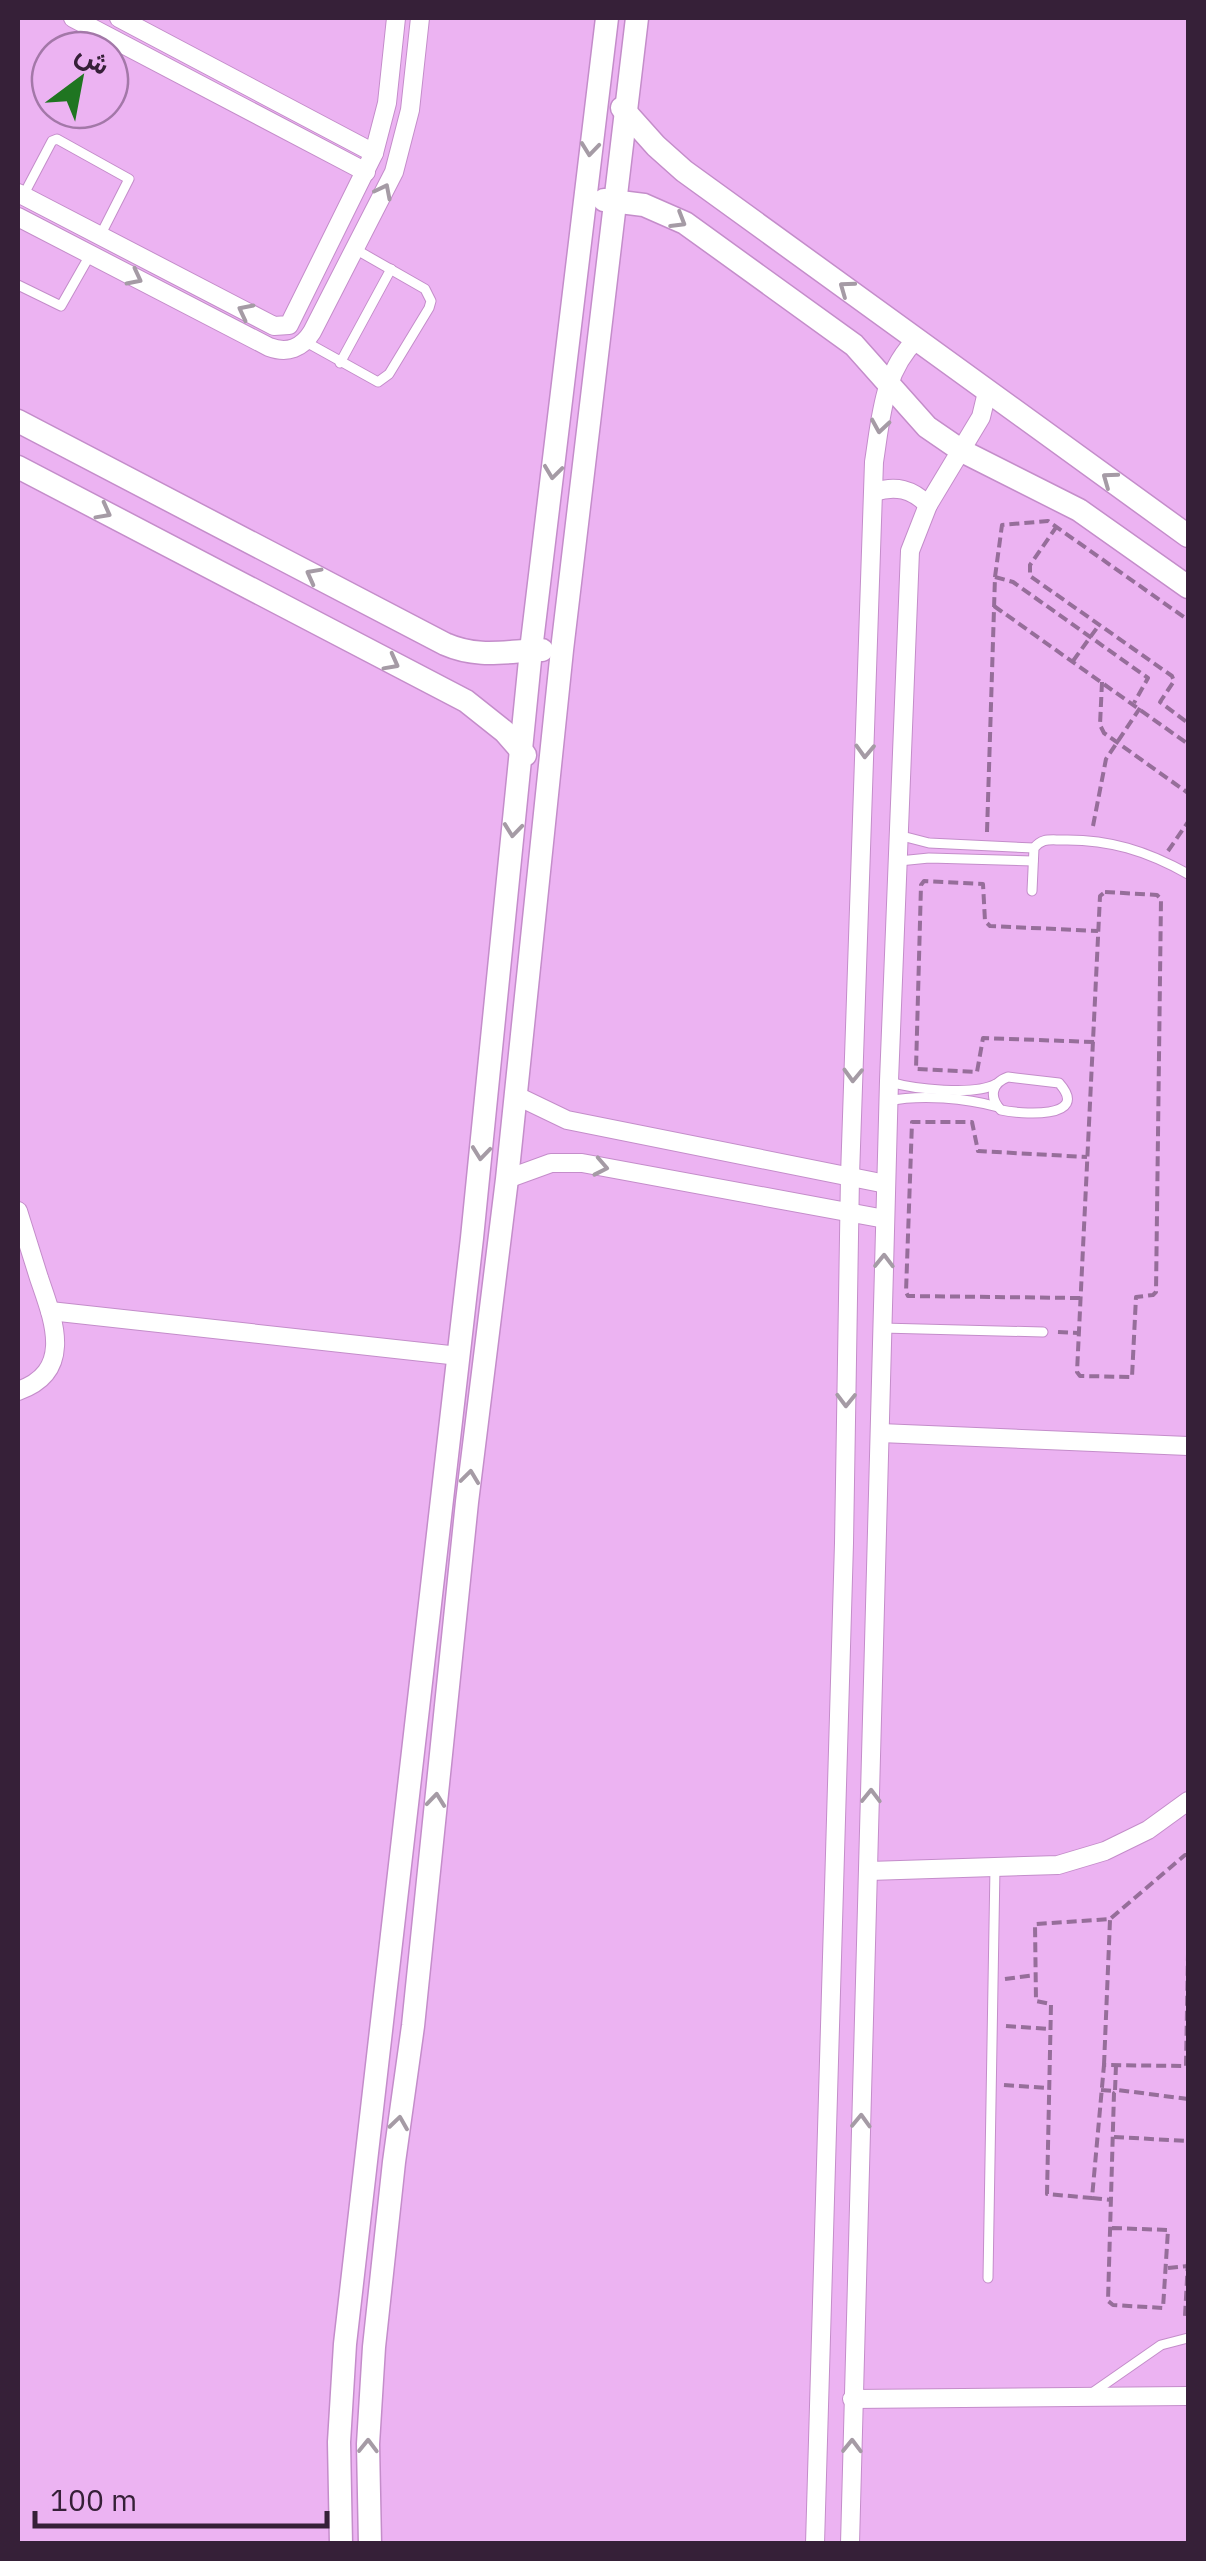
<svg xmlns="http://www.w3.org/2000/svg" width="1206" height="2561" viewBox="0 0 1206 2561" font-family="'IBM Plex Sans',Vazirmatn,sans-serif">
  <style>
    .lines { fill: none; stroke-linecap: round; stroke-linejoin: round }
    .service-casing { stroke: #c48dca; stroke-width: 11 }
    .minor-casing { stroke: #c48dca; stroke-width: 20 }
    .tertiary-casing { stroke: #c48dca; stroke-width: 25 }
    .path { stroke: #966e9a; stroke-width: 4; stroke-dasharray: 10 5; stroke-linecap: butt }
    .service { stroke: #fff; stroke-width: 9 }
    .minor { stroke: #fff; stroke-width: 18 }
    .tertiary { stroke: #fff; stroke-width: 22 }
    .oneway { stroke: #a59ba5 }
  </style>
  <rect width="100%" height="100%" fill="#ecb3f2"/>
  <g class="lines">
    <defs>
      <g id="service">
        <polyline points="23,196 52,141 57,139 129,179 100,236"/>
        <polyline points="18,285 61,306 90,255"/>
        <polyline points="306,342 378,382 389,374 429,308 431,301 425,289 355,249"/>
        <polyline points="340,363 391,269"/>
        <polyline points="898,835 929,843 1034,848"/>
        <polyline points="899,861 929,858 1033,861"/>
        <path d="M1032 891 1034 848C1042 838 1049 840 1062 840 1109 839 1147 851 1188 874"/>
        <path d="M1008 1077 1059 1083C1092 1120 1019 1114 1001 1110 989 1098 991 1083 1008 1077Z"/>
        <path d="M890 1082C913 1089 975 1096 996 1084"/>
        <path d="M888 1101C921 1094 966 1098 998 1107"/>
        <polyline points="882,1328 1043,1332"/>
        <polyline points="988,2278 995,1867"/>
        <polyline points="1092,2393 1161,2345 1188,2338"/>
      </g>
      <g id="minor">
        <polyline points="73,18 366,172"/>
        <polyline points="119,18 374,153"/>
        <polyline points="18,193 274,326 289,325 374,153 387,103 396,18"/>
        <path d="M18 217 269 347C288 354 302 348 312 332L394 172 410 110 420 18"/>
        <path d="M874 492C896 485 912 489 928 505"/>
        <polyline points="515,1095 567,1120 886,1184"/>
        <polyline points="507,1179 551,1163 582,1163 885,1219"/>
        <path d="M18 1211C25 1234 32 1256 39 1278 53 1319 75 1371 18 1391"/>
        <polyline points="50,1311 459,1356"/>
        <polyline points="880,1433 1188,1446"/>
        <polyline points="869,1871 1058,1865 1105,1851 1148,1830 1188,1801"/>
        <polyline points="852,2399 1188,2396"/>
        <path d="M815 2544 844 1543 850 1176 874 462C881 418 883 371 917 339"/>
        <polyline points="850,2544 889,1081 910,551 928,505 981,417 987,392"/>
      </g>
      <g id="tertiary">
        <polyline points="622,108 656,146 684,171 1188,536"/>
        <polyline points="604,200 644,205 685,223 854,345 927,427 962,451 1079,510 1188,587"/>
        <path d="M18 421 445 644C479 659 507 651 542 650"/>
        <polyline points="18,467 466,701 505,732 525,755"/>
        <polyline points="341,2544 339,2442 345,2344 472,1238 531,650 607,18"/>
        <polyline points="370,2544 368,2444 374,2347 394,2162 413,2026 467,1502 507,1179 562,650 637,18"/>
      </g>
    </defs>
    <use href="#service" class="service-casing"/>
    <use href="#minor" class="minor-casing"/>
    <use href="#tertiary" class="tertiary-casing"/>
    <g class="path">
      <polyline points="1057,526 1030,565 1030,576 1172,676 1174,681 1160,702 1188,723"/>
      <polyline points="995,577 1013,582 1148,678 1134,703"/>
      <polyline points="994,606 1188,744"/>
      <polyline points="1073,661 1099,625"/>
      <polyline points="1102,682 1100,725 1104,733 1188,793"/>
      <polyline points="1093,826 1106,759 1140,708"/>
      <polyline points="987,832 995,577 1002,525 1048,521 1188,620"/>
      <polyline points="1168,851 1188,822"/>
      <polygon points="1105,892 1157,895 1161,899 1156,1292 1153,1295 1136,1297 1132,1377 1080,1376 1077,1372 1100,896"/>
      <polyline points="1094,1042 983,1038 977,1072 916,1069 921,885 924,881 983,884 985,921 990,926 1098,931"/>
      <polyline points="1080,1298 908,1296 906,1292 912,1122 972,1122 978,1151 1087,1157"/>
      <polyline points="1058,1332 1078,1333"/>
      <polyline points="1188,1855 1185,1855 1110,1919 1035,1924 1036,2001 1051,2004 1047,2194 1092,2198 1104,2065 1186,2066 1188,1954"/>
      <polyline points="1005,1979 1035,1975"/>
      <polyline points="1006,2026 1051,2029"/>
      <polyline points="1104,2065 1110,1920"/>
      <polyline points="1004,2085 1049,2088"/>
      <polyline points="1101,2090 1115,2091 1116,2065"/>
      <polyline points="1114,2137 1188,2141"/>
      <polyline points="1092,2198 1111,2200"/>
      <polyline points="1112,2228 1168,2230 1163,2308 1113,2305 1108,2301 1114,2093 1118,2090 1188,2099"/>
      <polyline points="1188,2261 1185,2316 1188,2316"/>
      <polyline points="1168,2268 1188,2266"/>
    </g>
    <use href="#service" class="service"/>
    <use href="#minor" class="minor"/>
    <use href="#tertiary" class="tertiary"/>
  </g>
  <defs><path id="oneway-chevron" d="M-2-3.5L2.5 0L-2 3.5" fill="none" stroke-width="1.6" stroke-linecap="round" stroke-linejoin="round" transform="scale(2.5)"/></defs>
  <g class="oneway">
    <use href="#oneway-chevron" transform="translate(590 149) rotate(96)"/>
    <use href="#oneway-chevron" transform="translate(384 191) rotate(-63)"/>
    <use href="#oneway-chevron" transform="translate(679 221) rotate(31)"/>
    <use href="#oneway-chevron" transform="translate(135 278) rotate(27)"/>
    <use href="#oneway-chevron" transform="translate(846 288) rotate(-144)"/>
    <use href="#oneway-chevron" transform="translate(245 311) rotate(-153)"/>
    <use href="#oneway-chevron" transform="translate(880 426) rotate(99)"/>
    <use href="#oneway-chevron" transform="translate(553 472) rotate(97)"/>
    <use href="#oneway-chevron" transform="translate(1109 479) rotate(-144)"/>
    <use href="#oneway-chevron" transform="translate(104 512) rotate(28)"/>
    <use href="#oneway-chevron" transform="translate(313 575) rotate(-152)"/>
    <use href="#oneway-chevron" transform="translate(392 663) rotate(28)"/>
    <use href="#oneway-chevron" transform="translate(865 751) rotate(92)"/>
    <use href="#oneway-chevron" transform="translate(513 830) rotate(96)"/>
    <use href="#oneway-chevron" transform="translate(853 1075) rotate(92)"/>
    <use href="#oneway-chevron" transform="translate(481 1153) rotate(96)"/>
    <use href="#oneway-chevron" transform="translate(601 1167) rotate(11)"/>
    <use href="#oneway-chevron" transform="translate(884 1261) rotate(-89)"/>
    <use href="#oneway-chevron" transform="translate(846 1400) rotate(91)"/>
    <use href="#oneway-chevron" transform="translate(470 1477) rotate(-83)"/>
    <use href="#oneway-chevron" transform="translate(871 1796) rotate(-89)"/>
    <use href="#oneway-chevron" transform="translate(436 1800) rotate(-84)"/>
    <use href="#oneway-chevron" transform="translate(861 2121) rotate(-88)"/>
    <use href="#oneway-chevron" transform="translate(399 2123) rotate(-82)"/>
    <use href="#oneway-chevron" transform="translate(368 2446) rotate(-89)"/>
    <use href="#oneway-chevron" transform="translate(852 2446) rotate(-89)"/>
  </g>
  <rect width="1206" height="2561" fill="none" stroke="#362038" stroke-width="40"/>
  <g transform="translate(80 80) rotate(32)"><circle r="48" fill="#ecb3f2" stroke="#a378a8" stroke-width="2.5"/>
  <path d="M0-8L18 38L0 25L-18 38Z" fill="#1f7521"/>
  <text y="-15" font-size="28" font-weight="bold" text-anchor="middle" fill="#362038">ش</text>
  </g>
  <path d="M35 2511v15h292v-15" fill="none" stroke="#362038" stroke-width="5"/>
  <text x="50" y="2511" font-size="30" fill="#362038" stroke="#ecb3f2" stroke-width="8" paint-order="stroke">100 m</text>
</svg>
